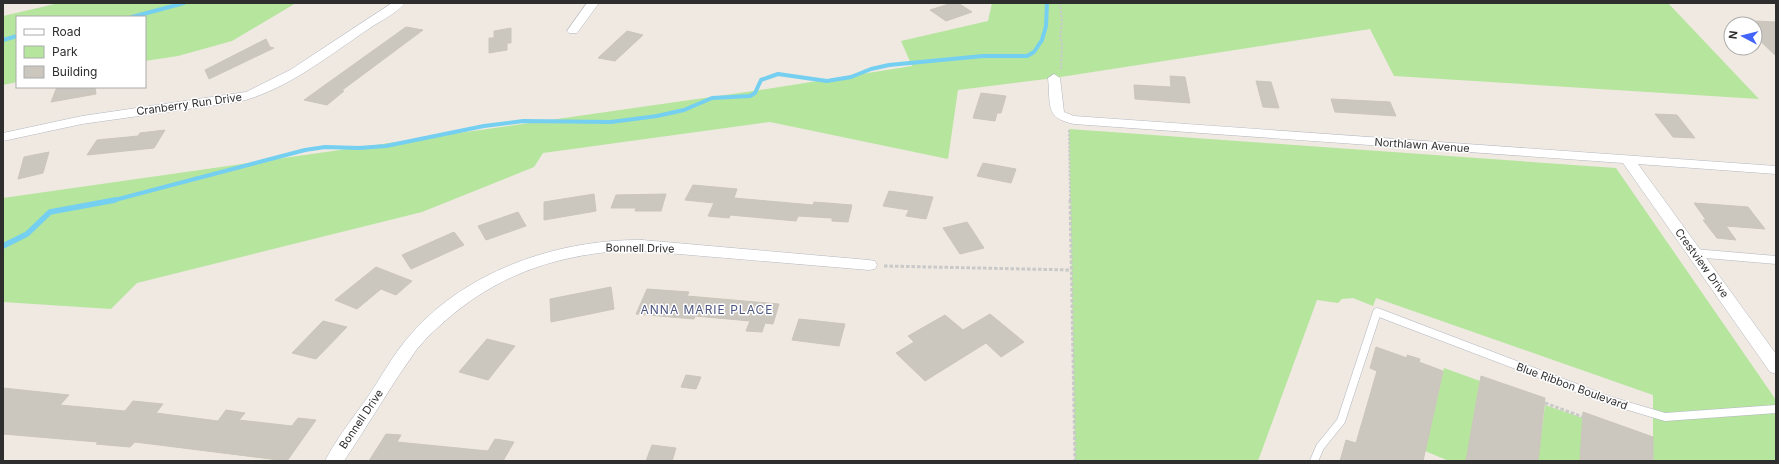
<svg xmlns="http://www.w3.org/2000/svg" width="1779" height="464" viewBox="0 0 1779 464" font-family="Inter,sans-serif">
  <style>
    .green { fill: #b6e59e }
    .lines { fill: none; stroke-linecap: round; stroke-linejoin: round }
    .stream-far1 { stroke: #75cff0; stroke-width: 4 }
    .stream { stroke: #75cff0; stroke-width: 5.5 }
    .building { fill: #cbc7bf; stroke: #cbc5ba }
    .service-casing { stroke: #b4b7c1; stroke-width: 9 }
    .minor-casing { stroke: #b4b7c1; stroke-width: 1 }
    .path-far1 { stroke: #c9c9c9; stroke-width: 2; stroke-dasharray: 2.5 1.5; stroke-linecap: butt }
    .path { stroke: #c9c9c9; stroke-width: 3; stroke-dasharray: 3.5 2; stroke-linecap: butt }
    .service { stroke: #fff; stroke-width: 8 }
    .minor { fill: #fff; fill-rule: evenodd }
    .labels { text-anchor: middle; stroke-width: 3; stroke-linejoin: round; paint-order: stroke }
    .street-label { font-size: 11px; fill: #2e2e2e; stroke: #fff }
    .neighbourhood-label { font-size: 12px; letter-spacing: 1px; fill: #4d5680; stroke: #fff }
  </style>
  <rect width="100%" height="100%" fill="#efe9e1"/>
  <g class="green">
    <polygon points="59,3 296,3 232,41 178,56 145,61 145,17 17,17 17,82 3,85 3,16"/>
    <polygon points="992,3 1668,3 1759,99 1394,76 1370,29 1054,78 958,90 948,159 770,122 543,153 534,167 422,212 137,283 111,309 3,302 3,198 760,90 912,66 901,41 988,21"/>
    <polygon points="1069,129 1616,168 1776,400 1776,461 1653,461 1653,395 1376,298 1373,306 1353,298 1342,299 1338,303 1317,300 1258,461 1075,461"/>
    <polygon points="1444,368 1480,381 1466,461 1449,461 1425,451"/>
    <polygon points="1545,405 1583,418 1580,461 1538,461"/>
  </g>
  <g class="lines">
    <g class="stream-far1">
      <polyline points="132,17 184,3"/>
      <polyline points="3,40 17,36"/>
      <polyline points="111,201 305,150 325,147 359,148 386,146 484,126 523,121 611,122 657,116 684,110 712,98 750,96 755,93 761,80 778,74 827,81 851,77 871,69 889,65 983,56 1027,56 1034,52 1042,40 1046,26 1047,3"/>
    </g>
    <polyline class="stream" points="3,246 27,234 50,212 115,200"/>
  </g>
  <g class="building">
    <polygon points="952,3 958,3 972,12 946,21 930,10"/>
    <polygon points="1755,21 1776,22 1776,56 1755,36"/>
    <polygon points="406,27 423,30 341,91 344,91 327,105 304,100"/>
    <polygon points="511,28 511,43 507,43 507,50 489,53 489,38 494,38 494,31"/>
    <polygon points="627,31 643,35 615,61 598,58"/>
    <polygon points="266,39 270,47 274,48 209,79 205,70"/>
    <polygon points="1170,76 1185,77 1190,103 1135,99 1134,85 1171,87"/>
    <polygon points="1256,81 1271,82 1279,108 1263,107"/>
    <polygon points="57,87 95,87 96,94 51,102"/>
    <polygon points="981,93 1006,96 1001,113 997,113 995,121 973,118"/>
    <polygon points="1331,99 1390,102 1396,116 1335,112"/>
    <polygon points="1655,114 1677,115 1695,138 1673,137"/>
    <polygon points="165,130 154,148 87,155 97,140 138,136 140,133"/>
    <polygon points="49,152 43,173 18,179 24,157"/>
    <polygon points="983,163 1016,169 1011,183 977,176"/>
    <polygon points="693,185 737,189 734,198 813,205 814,202 852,205 848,222 832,221 832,218 798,216 796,221 730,215 729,218 708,216 714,203 685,200"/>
    <polygon points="889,191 933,197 926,219 906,216 909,210 883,206"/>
    <polygon points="594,194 596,211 544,220 544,202"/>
    <polygon points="666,194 661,211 635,211 636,208 611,208 616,195"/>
    <polygon points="1694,203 1748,207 1765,229 1726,226 1736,240 1717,238 1703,220 1706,220"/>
    <polygon points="518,212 526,226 486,240 478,226"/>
    <polygon points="967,222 984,248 960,254 943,228"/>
    <polygon points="454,232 464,245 411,269 402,255"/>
    <polygon points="376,267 412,281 396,295 381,289 357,309 335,300"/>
    <polygon points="611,287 614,309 551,322 550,299"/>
    <polygon points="647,289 689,292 687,296 779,304 773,324 765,323 762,332 746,331 750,321 695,316 694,319 636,314"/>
    <polygon points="990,314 1024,342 1001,357 986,343 925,381 896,353 914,342 908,336 945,315 963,330"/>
    <polygon points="799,319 845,324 839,346 792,340"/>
    <polygon points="323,321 347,327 316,359 292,353"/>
    <polygon points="487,339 515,346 488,380 459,372"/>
    <polygon points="1376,347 1407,358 1407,355 1420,359 1419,362 1443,371 1423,461 1340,461 1346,440 1356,443 1377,371 1370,368"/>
    <polygon points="686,375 701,377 696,389 681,387"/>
    <polygon points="1481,376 1545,398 1538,461 1466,461"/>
    <polygon points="3,388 69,395 60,405 125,411 133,401 163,404 156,413 218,421 226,410 245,413 239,420 292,426 298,418 316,420 287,461 135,442 130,447 96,444 98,442 3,434"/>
    <polygon points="1583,412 1653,437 1653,461 1580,461"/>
    <polygon points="386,434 401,435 397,442 488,451 495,439 514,442 503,461 369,461"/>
    <polygon points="652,445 676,448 672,461 646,461"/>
  </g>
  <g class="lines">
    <defs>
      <g id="service">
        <polyline points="1694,253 1776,260"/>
        <polyline points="1314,461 1320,447 1341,421 1377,312 1608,400 1665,417 1776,409"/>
      </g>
      <g id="minor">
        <path d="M392 3H405C397 13 380 21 370 28 328 56 287 90 238 102L82 124 3 141V133L82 116 246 92 290 70Z"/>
        <polygon points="587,3 599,3 577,33 569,33 567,31"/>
        <path d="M1054 74 1060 78 1064 112 1074 116 1776 166V174L1638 164 1776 354V374L1770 372 1623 163 1074 124C1044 118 1051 104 1048 78Z"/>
        <path d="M642 240 869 260 875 261 877 265 875 269 869 270 631 250C563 254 505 271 452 315 440 325 427 337 417 349 391 385 369 424 344 461H325C336 439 353 418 367 398 380 379 391 358 406 340 461 272 557 239 642 240Z"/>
      </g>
    </defs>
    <use href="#service" class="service-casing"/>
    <use href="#minor" class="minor-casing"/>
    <g class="path-far1">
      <polyline points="1060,3 1062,23 1060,38 1062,43 1061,69"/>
      <polyline points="1069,130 1070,201"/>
    </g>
    <g class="path">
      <polyline points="1070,200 1075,461"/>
      <polyline points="884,266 1071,270"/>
      <polyline points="1545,403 1583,417"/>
    </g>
    <use href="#service" class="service"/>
    <use href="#minor" class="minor"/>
  </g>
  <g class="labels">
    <g class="street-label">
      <text transform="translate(189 104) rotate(-8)" y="4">Cranberry Run Drive</text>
      <text transform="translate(1422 145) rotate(4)" y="4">Northlawn Avenue</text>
      <text transform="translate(640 248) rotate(1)" y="4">Bonnell Drive</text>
      <text transform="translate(1702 263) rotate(54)" y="4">Crestview Drive</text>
      <text transform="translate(1572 386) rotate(20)" y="4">Blue Ribbon Boulevard</text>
      <text transform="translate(361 419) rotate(-56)" y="4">Bonnell Drive</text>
    </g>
    <g class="neighbourhood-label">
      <text x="707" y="314">ANNA MARIE PLACE</text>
    </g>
  </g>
  <rect width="1779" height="464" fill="none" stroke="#2e2e2e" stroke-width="8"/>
  <rect x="16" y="16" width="130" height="72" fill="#ffffff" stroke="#ababab"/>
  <rect x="24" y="29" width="20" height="6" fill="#ffffff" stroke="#ababab"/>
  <text x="52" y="36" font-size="12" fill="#2e2e2e">Road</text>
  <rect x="24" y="46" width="20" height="12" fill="#b6e59e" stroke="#ababab"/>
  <text x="52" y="56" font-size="12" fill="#2e2e2e">Park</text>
  <rect x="24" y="66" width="20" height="12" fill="#cbc7bf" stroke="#ababab"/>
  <text x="52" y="76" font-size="12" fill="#2e2e2e">Building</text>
  <g transform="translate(1743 36) rotate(277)"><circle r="19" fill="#ffffff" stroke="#ababab"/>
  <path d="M0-3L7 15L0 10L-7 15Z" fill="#4264fb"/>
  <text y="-6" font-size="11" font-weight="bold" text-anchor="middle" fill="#2e2e2e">N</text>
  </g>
</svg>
